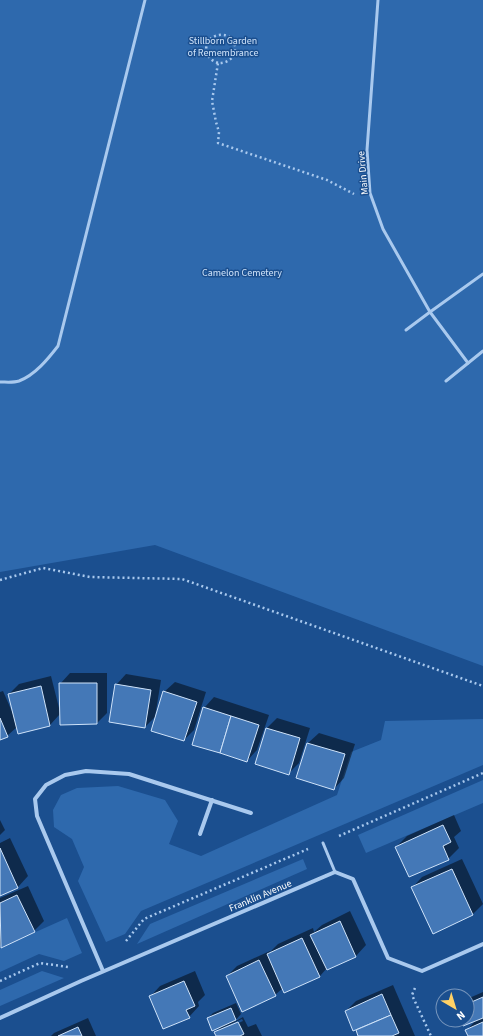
<svg xmlns="http://www.w3.org/2000/svg" width="483" height="1036" viewBox="0 0 483 1036" font-family="'Source Sans 3',sans-serif">
  <style>
    .green { fill: #2e69ad }
    .shadow { fill: #0007; fill-rule: evenodd }
    .building { fill: #4478b7; stroke: #cfe3fa }
    .lines { fill: none; stroke-linecap: round; stroke-linejoin: round }
    .path { stroke: #a9c9ee; stroke-width: 2.5; stroke-dasharray: 2 3; stroke-linecap: butt }
    .service { stroke: #a9c9ee; stroke-width: 3 }
    .minor { stroke: #a9c9ee; stroke-width: 4 }
    .labels { text-anchor: middle; stroke-width: 3; stroke-linejoin: round; paint-order: stroke }
    .park-label { font-size: 10px; fill: #cfe3fa; stroke: #1b4f8f }
    .street-label { font-size: 10px; fill: #fff; stroke: #1b4f8f }
  </style>
  <rect width="100%" height="100%" fill="#1b4f8f"/>
  <g class="green">
    <polygon points="0,0 483,0 483,666 155,545 0,572"/>
    <polygon points="483,719 483,765 141,911 125,934 106,942 78,881 84,867 72,839 54,827 53,810 61,795 77,788 118,786 165,800 178,821 169,844 201,856 337,795 351,752 381,740 385,721"/>
    <polygon points="483,780 483,803 366,853 358,835"/>
    <polygon points="303,859 307,869 137,944 150,924"/>
    <polygon points="67,918 82,953 64,961 39,954 0,972 0,948"/>
    <polygon points="42,971 64,978 0,1006 0,990"/>
  </g>
  <g class="shadow">
    <polygon points="70,673 107,673 107,713 97,723 60,714 50,725 17,727 7,736 0,739 0,692 3,691 13,714 14,713 9,694 19,684 51,676 60,712 60,684"/>
    <polygon points="126,674 161,680 155,717 145,727 116,685"/>
    <polygon points="175,682 206,692 194,730 184,740 164,692"/>
    <polygon points="214,697 269,715 257,750 247,761 204,708"/>
    <polygon points="277,718 310,728 299,763 288,774 256,763 267,728"/>
    <polygon points="319,733 355,744 344,778 334,789 297,777 308,743"/>
    <polygon points="454,815 461,831 454,837 459,848 448,859 410,876 396,847 407,836"/>
    <polygon points="0,820 5,830 0,835"/>
    <polygon points="10,838 28,876 18,887 0,895 0,843"/>
    <polygon points="462,859 483,904 473,914 412,888 422,877"/>
    <polygon points="28,886 44,921 34,931 1,946 0,943 0,898"/>
    <polygon points="350,911 366,945 356,956 327,968 320,976 285,992 283,988 275,995 227,976 237,966 270,951 270,952 278,944 313,928 314,932 322,925"/>
    <polygon points="195,971 205,995 198,1002 199,1006 189,1017 150,997 160,986"/>
    <polygon points="393,985 415,1036 360,1036 346,1011 356,1001"/>
    <polygon points="483,992 483,1036 469,1036 467,1030 477,1019 464,1025 462,1020 467,1020 467,999"/>
    <path d="M236 1003 241 1014 234 1022 243 1017 248 1027 256 1024 262 1036H217L215 1033 223 1025 208 1018 213 1013ZM242 1019 243 1021 220 1031V1029Z"/>
    <polygon points="88,1018 96,1036 51,1036 54,1033"/>
  </g>
  <g class="building">
    <polygon points="59,683 97,683 97,724 60,725"/>
    <polygon points="115,684 151,690 145,728 109,722"/>
    <polygon points="41,686 50,726 18,734 8,694"/>
    <polygon points="163,691 197,702 184,741 151,731"/>
    <polygon points="203,707 231,716 220,753 192,745"/>
    <polygon points="231,716 259,725 247,762 220,753"/>
    <polygon points="0,718 8,737 0,740"/>
    <polygon points="266,728 300,738 289,775 255,764"/>
    <polygon points="307,743 345,754 334,790 296,778"/>
    <polygon points="443,825 451,842 443,846 449,860 409,877 395,847"/>
    <polygon points="0,848 18,888 0,896"/>
    <polygon points="452,869 473,915 433,934 411,887"/>
    <polygon points="17,895 35,932 1,948 0,903"/>
    <polygon points="340,921 356,957 327,970 310,935"/>
    <polygon points="302,938 320,977 284,993 267,954"/>
    <polygon points="259,960 276,996 242,1012 226,976"/>
    <polygon points="184,981 195,1006 186,1010 190,1018 163,1029 149,996"/>
    <polygon points="382,994 391,1015 353,1031 345,1011"/>
    <polygon points="483,997 483,1018 463,1026 461,1020 467,1020 467,1004"/>
    <polygon points="231,1008 236,1020 212,1031 207,1018"/>
    <polygon points="391,1015 399,1033 392,1036 358,1036 356,1030"/>
    <polygon points="238,1022 244,1034 240,1036 216,1036 214,1032"/>
    <polygon points="483,1022 483,1036 468,1036 465,1030"/>
    <polygon points="78,1027 82,1036 58,1036"/>
  </g>
  <g class="lines">
    <g class="path">
      <path d="M218 63C212 61 209 58 207 53 201 34 232 27 235 46 237 57 227 64 218 63L212 101 216 122 219 132 218 143 327 180 354 194"/>
      <polyline points="0,580 43,568 90,577 182,579 483,686"/>
      <polyline points="339,836 483,773"/>
      <polyline points="126,941 144,919 308,849"/>
      <polyline points="0,981 40,963 68,967"/>
      <polyline points="415,988 412,995 431,1036"/>
    </g>
    <g class="service">
      <polyline points="378,0 367,150 370,193 383,229 430,312 483,274"/>
      <polyline points="406,330 430,312 468,363"/>
      <polyline points="446,381 483,351"/>
      <path d="M0 382C6 382 13 383 19 381 35 375 48 359 58 346L145 0"/>
      <polyline points="323,843 335,872"/>
    </g>
    <g class="minor">
      <polyline points="200,834 212,800"/>
      <polyline points="103,971 37,816 35,799 46,785 65,775 86,771 129,774 251,813"/>
      <polyline points="0,1018 81,981 335,872 353,879 388,958 422,971 483,944"/>
    </g>
  </g>
  <g class="labels">
    <g class="park-label">
      <text x="223" y="44">Stillborn Garden<tspan x="223" dy="12">of Remembrance</tspan></text>
      <text x="242" y="276">Camelon Cemetery</text>
    </g>
    <g class="street-label">
      <text transform="translate(362 173) rotate(-95)" y="4">Main Drive</text>
      <text transform="translate(260 895) rotate(-23)" y="4">Franklin Avenue</text>
    </g>
  </g>
  <g transform="translate(455 1008) rotate(142)"><circle r="19" fill="#1b4f8f" stroke="#7695bc"/>
  <path d="M0-3L7 15L0 10L-7 15Z" fill="#ffd166"/>
  <text y="-6" font-size="11" font-weight="bold" text-anchor="middle" fill="#ffffff">N</text>
  </g>
</svg>
